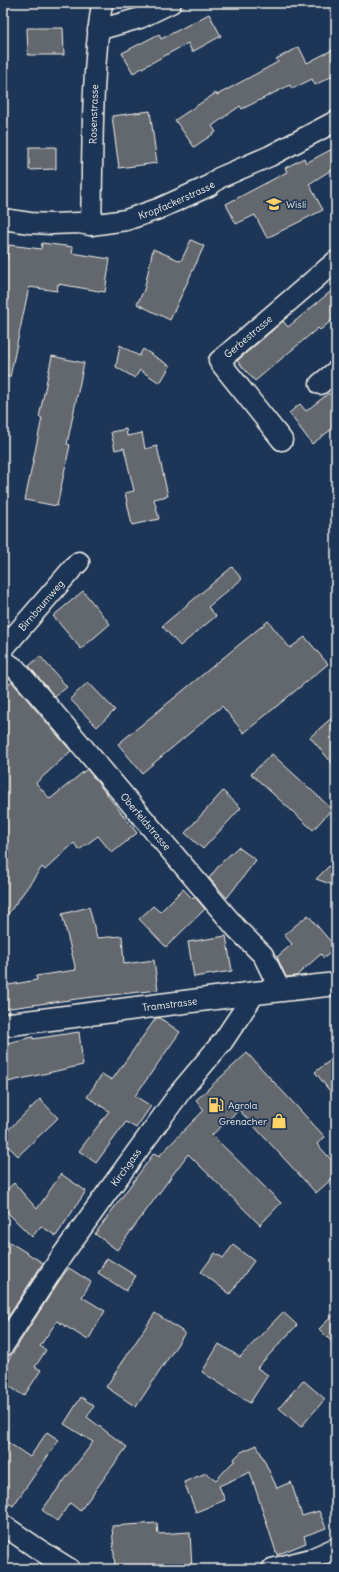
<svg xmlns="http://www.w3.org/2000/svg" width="339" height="1572" viewBox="0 0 339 1572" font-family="Delius,sans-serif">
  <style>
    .building { fill: #64686e; stroke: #f4f1e8 }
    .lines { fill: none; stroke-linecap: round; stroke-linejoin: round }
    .minor-casing { stroke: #f4f1e8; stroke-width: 23 }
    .secondary-casing { stroke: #f4f1e8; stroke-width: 25 }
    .minor { stroke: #1d3557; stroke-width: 20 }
    .secondary { stroke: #1d3557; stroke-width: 22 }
    .labels { text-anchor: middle; stroke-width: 3.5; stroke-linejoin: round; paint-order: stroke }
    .street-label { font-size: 10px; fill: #f4f1e8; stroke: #1d3557 }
    .poi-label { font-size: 10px; fill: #f4f1e8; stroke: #1d3557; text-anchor: start }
  </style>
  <rect width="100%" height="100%" fill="#1d3557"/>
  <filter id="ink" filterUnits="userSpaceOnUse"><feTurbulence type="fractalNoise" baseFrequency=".025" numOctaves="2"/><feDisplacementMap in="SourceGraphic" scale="8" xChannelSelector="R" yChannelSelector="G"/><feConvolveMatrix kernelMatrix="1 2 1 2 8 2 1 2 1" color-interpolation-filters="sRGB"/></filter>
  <g filter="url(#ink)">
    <g class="building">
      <polygon points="209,14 221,36 192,52 188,43 133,73 122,53 159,34 161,39"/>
      <polygon points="27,28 63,28 64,55 28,55"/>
      <polygon points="299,47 307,63 336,48 336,74 315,85 312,79 292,89 290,85 242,109 240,106 212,126 216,132 194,147 175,120 216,93 217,95 278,62 276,59"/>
      <polygon points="150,111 157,163 119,168 112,116"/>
      <polygon points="29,147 56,147 56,169 29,170"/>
      <polygon points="336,147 336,167 309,184 323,210 267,238 255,215 236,224 226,204 287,172 285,168 304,158 306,163"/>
      <polygon points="191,240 204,246 170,320 137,304 144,290 153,249 181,261"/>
      <polygon points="42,243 73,247 72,253 110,259 105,292 58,284 57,291 29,287 10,377 3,377 3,279 9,245 41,249"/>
      <polygon points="336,287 336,317 320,330 318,328 255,381 237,361 283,321 288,327"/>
      <polygon points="120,345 139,356 143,349 170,366 160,383 140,370 135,378 116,367"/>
      <polygon points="52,356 84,363 67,444 70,445 57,506 25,500 42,418 39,417"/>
      <polygon points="329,393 336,402 336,426 312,444 289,413 300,404 306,411"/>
      <polygon points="126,429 127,436 142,433 145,449 157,446 168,496 154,499 159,519 132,525 125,493 134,491 124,448 115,450 111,432"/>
      <polygon points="232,567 242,579 208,607 216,616 180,646 162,626"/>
      <polygon points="83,591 110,624 81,649 53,616"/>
      <polygon points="268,621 290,648 305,637 328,664 244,733 222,706 142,773 118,744"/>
      <polygon points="40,656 67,687 55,697 29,666"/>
      <polygon points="12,682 71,751 36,783 50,799 87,769 137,833 112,853 98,836 79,850 74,843 45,870 42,867 3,921 3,689"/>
      <polygon points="88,682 115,710 97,727 70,699"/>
      <polygon points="336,714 336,768 310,737"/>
      <polygon points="272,754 332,809 313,830 251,774"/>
      <polygon points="223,791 241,808 203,849 185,833"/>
      <polygon points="238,847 256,860 227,898 209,878 221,863"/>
      <polygon points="336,859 336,886 316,879"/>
      <polygon points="183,889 193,899 195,897 205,909 166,947 139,919 153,906 160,912"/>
      <polygon points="89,907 97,938 122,936 124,964 154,960 158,990 84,998 3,1009 3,986 37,980 36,976 76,970 62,914"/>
      <polygon points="308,915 336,948 324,958 321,954 296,976 286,977 277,957 292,944 284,935"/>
      <polygon points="226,936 232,971 194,977 188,942"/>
      <polygon points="156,1018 160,1018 180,1032 135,1096 151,1106 136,1128 126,1122 96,1163 79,1151 109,1111 87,1097 102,1074 112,1080"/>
      <polygon points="79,1032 83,1065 3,1083 3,1044 33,1037 33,1039"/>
      <polygon points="247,1053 325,1137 317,1144 336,1165 336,1175 316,1193 239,1110 212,1135 281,1203 260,1225 188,1154 117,1250 95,1234 154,1153 159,1156 204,1110 196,1100"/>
      <polygon points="336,1056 336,1099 315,1072"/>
      <polygon points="40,1099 58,1118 18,1156 3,1141 3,1135"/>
      <polygon points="61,1174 86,1191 56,1236 41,1226 32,1237 3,1208 3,1193 14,1183 37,1209"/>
      <polygon points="3,1238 43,1263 3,1325"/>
      <polygon points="233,1245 254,1261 230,1294 201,1272 215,1253 223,1258"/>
      <polygon points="107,1258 136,1276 126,1291 98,1273"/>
      <polygon points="69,1268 91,1282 82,1297 105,1311 88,1340 57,1321 40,1346 46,1350 35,1367 41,1370 24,1396 3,1382 3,1368 63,1275"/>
      <polygon points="283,1312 297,1325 257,1368 268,1375 250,1403 202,1372 219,1344 240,1357"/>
      <polygon points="336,1312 336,1346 319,1329"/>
      <polygon points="155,1313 185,1333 136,1407 106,1387"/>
      <polygon points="303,1380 325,1399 301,1427 279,1408"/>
      <polygon points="81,1397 94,1406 87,1417 127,1447 80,1511 70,1503 57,1521 42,1510 93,1442 64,1424"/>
      <polygon points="47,1432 59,1440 13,1506 3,1500 3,1439 30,1457"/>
      <polygon points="257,1445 277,1488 291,1482 302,1516 319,1511 326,1528 304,1536 306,1543 277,1555 250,1472 219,1486 225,1500 196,1512 184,1482 206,1473 216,1480 232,1463 235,1461 234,1459 241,1452"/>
      <polygon points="157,1523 158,1534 190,1532 192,1569 124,1569 124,1567 115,1567 112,1526"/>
    </g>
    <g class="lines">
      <defs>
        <g id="minor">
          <polyline points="98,30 140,18 171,3"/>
          <path id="s1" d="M3 219 30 223 52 224 78 223 91 225 126 220 158 209 209 186 219 178 270 156 336 121"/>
          <path id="s2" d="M91 225C93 152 91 76 102 3"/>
          <polyline points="320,384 336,371"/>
          <path id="s3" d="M282 440 219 361 336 261"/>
          <path id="s4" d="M3 649 73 568 79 562"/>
          <path id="s5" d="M3 660 16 669 43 700 237 929 263 955 280 990"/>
          <path id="s6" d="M3 1346 61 1257 106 1194 181 1091 223 1041 255 993"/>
          <polyline points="3,1525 38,1549 70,1569"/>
          <polyline points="272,1569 311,1559 336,1548"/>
        </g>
        <g id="secondary">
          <path id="s7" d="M3 1025 255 993 336 984"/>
        </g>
      </defs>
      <use href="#minor" class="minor-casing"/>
      <use href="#secondary" class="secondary-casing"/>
      <use href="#minor" class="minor"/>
      <use href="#secondary" class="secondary"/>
    </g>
  </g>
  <defs>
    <symbol id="school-bare" viewBox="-9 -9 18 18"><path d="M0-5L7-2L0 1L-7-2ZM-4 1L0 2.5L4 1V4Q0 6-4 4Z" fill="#ffd166" stroke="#1d3557" stroke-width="2.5" paint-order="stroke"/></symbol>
    <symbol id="fuel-bare" viewBox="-9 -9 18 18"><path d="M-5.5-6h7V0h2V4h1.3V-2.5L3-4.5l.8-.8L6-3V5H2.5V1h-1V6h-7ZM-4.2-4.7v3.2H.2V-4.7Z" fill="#ffd166" stroke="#1d3557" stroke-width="2.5" paint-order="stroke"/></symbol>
    <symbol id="shop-bare" viewBox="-9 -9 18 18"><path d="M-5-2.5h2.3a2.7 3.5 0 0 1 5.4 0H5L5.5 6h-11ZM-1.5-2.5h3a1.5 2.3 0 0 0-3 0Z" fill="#ffd166" stroke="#1d3557" stroke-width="2.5" paint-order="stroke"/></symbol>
  </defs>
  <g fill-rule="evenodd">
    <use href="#school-bare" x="263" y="193" width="22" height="22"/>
    <use href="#fuel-bare" x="205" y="1094" width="22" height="22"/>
    <use href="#shop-bare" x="268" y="1110" width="22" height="22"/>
  </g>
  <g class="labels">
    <g class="street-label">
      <text dy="4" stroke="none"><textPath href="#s2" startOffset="111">Rosenstrasse</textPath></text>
      <text dy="4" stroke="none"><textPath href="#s1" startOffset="178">Kropfackerstrasse</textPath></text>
      <text dy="4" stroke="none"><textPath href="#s3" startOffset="139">Gerbestrasse</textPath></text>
      <text dy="4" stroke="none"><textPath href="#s4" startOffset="58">Birnbaumweg</textPath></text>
      <text dy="4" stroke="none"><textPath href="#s5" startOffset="216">Oberfeldstrasse</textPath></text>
      <text dy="4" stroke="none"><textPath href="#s7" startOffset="168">Tramstrasse</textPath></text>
      <text dy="4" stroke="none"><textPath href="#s6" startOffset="217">Kirchgass</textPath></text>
    </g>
    <g class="poi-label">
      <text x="286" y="208">Wisli</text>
      <text x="228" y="1109">Agrola</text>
      <text x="267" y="1125" text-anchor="end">Grenacher</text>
    </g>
  </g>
  <rect width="339" height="1572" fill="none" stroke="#1d3557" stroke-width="16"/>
  <rect x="8" y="8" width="323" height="1556" fill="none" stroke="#f4f1e8" stroke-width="1.5" filter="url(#ink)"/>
</svg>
